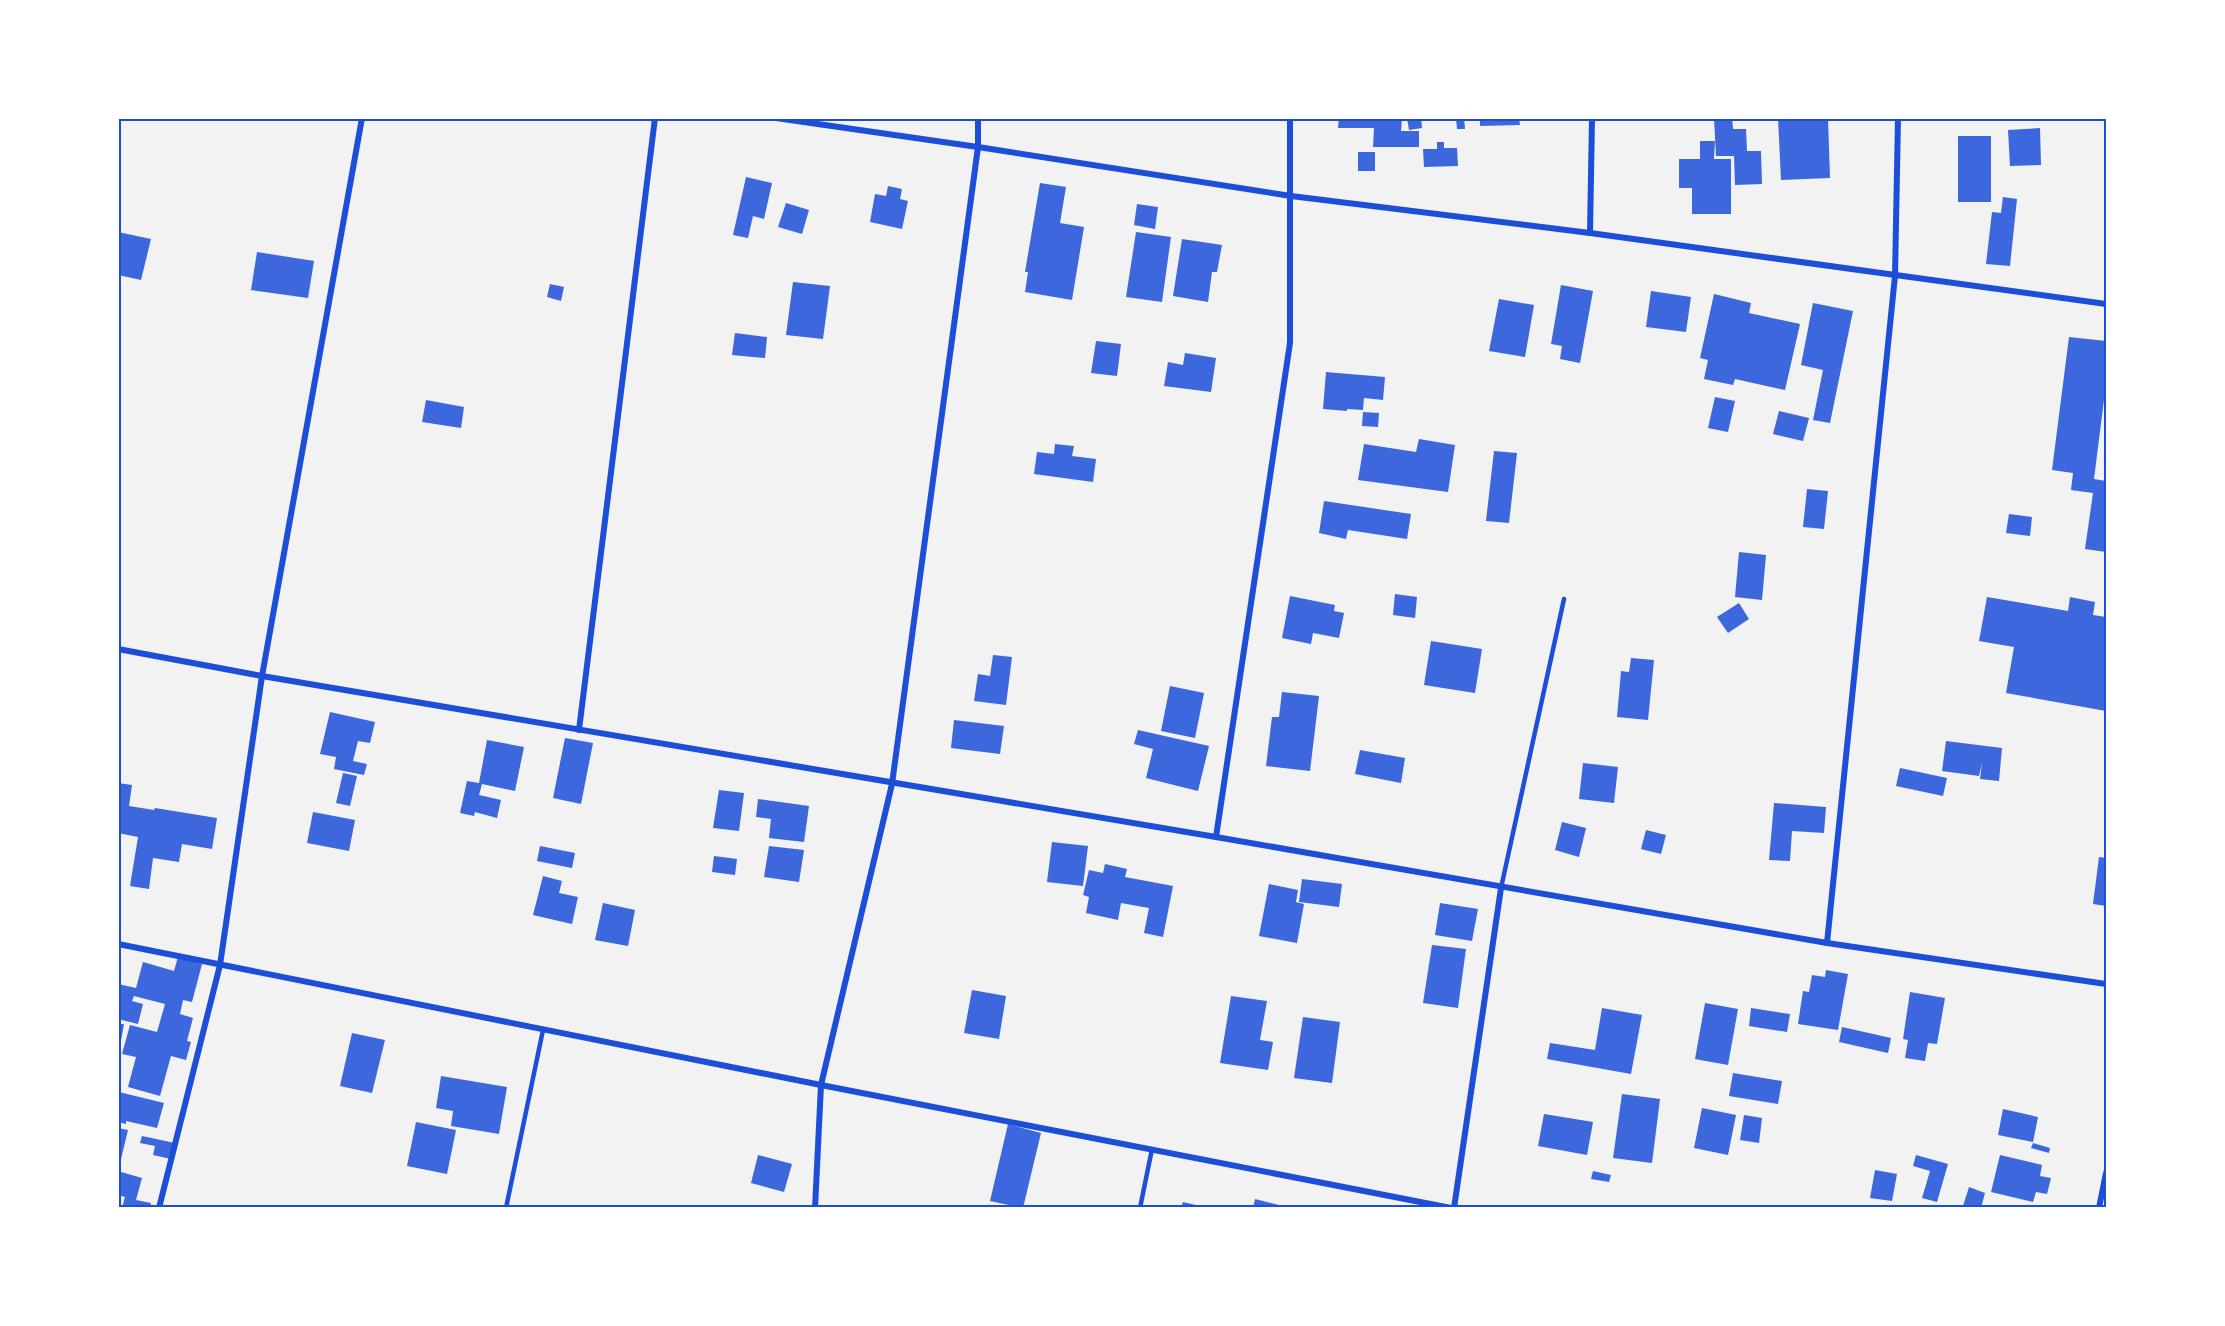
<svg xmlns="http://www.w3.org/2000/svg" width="2225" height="1326" viewBox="0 0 2225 1326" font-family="Merriweather,serif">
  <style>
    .building { fill: #3d67dc }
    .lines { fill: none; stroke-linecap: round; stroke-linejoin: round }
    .service { stroke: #1d4ed8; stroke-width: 4.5 }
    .minor { stroke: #1d4ed8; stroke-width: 6 }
    .neatline { fill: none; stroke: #1d4ed8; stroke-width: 2 }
  </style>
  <rect width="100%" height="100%" fill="#f2f2f2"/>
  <g class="building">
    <polygon points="1339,118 1402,118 1401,131 1419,131 1419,147 1373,147 1374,128 1338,128"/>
    <polygon points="1407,118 1421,118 1422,128 1409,130"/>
    <polygon points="1456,118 1464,118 1465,129 1457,129"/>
    <polygon points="1480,118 1519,118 1520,125 1480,126"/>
    <polygon points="1714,118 1732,118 1733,129 1746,129 1747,151 1761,151 1762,184 1735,185 1734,156 1716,156"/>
    <polygon points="1778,118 1828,118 1830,178 1781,180"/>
    <polygon points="2040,128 2041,165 2010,166 2008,130"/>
    <rect x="1958" y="136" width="33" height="66"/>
    <polygon points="1700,141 1715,141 1714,159 1731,159 1731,214 1692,214 1692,188 1679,188 1679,159 1700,159"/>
    <polygon points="1437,142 1444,142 1444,148 1457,148 1458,166 1424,167 1423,149 1437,149"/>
    <rect x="1358" y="152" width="17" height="19"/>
    <polygon points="746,177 772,183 764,219 753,216 748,238 733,235"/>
    <polygon points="1040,183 1066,187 1060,223 1084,227 1072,300 1025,292 1028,272 1025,272"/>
    <polygon points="888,186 902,189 900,199 908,201 902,229 870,222 875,194 886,196"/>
    <polygon points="2003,197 2017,199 2010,266 1986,264 1992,212 2001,213"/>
    <polygon points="786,203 809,210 802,234 778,227"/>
    <polygon points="1137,204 1158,207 1155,229 1134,225"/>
    <polygon points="118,232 151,239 141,280 118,275"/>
    <polygon points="1136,232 1171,237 1162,302 1126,297"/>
    <polygon points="1182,239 1222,245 1217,272 1212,272 1208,302 1173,296"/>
    <polygon points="257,252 314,261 308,298 251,290"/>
    <polygon points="793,282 830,286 823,339 786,335"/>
    <polygon points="550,284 564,287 561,301 547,297"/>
    <polygon points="1561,285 1593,291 1580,363 1560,359 1562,346 1551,344"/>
    <polygon points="1651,291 1691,297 1686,332 1646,327"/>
    <polygon points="1714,294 1751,303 1749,313 1800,324 1785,390 1735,379 1733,385 1704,379 1708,360 1700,358"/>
    <polygon points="1499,299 1534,305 1525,357 1489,351"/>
    <polygon points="1813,303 1853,311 1830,423 1813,420 1823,370 1801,365"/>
    <polygon points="735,333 767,337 765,358 732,355"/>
    <polygon points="2069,337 2106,341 2106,384 2094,479 2106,481 2106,552 2085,549 2093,493 2071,490 2073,473 2052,470"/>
    <polygon points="1096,341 1121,344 1117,376 1091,373"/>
    <polygon points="1185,353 1216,358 1211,392 1164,386 1168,362 1183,365"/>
    <polygon points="1326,372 1385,377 1383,400 1364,398 1363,410 1347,409 1347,411 1323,409"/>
    <polygon points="1715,397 1735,401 1728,432 1708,428"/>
    <polygon points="426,400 464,407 461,428 422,422"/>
    <polygon points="1779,411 1809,418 1803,441 1773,434"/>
    <polygon points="1363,412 1379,413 1378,427 1362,426"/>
    <polygon points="1419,439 1455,445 1448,492 1358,480 1364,444 1416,452"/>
    <polygon points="1055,444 1074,446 1072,456 1096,459 1093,482 1034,474 1037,452 1054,454"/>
    <polygon points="1494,451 1517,453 1509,523 1486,521"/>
    <polygon points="1807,489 1828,491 1824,529 1803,527"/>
    <polygon points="1324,501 1411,514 1407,539 1348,530 1346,539 1319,533"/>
    <polygon points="2009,514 2032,517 2030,536 2006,533"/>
    <polygon points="1739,552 1766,555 1762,600 1735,597"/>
    <polygon points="1395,594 1417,597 1415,618 1393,615"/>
    <polygon points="1290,596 1335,605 1334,611 1344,613 1339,638 1313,633 1311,644 1282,638"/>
    <polygon points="1987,597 2068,611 2070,597 2095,602 2093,615 2106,617 2106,711 2006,693 2014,647 1979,641"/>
    <polygon points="1739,603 1749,619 1728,633 1717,617"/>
    <polygon points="1431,641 1482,649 1475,693 1424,685"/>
    <polygon points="993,655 1012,657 1006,705 974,701 978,674 990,676"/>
    <polygon points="1631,658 1654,660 1648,720 1617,717 1621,671 1629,672"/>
    <polygon points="1170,686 1204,693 1195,738 1161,731"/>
    <polygon points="1282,692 1319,696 1310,771 1266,766 1272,717 1279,717"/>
    <polygon points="330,712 375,722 370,743 358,741 353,761 367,764 364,775 334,769 336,757 320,754"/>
    <polygon points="954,720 1004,726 1000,754 951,748"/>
    <polygon points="1138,730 1209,746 1198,791 1146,778 1153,749 1134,744"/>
    <polygon points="565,738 593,743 581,804 553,798"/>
    <polygon points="487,740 524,747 515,791 482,784 479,795 501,800 497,818 475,812 474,816 460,813 467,781 479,783"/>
    <polygon points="1946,741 2002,748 1999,781 1980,779 1982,763 1979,776 1942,771"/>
    <polygon points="1360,750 1405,758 1401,783 1355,774"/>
    <polygon points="1583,763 1618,767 1614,803 1579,799"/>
    <polygon points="1900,768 1947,778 1943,796 1896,786"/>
    <polygon points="343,773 357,776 350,806 336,803"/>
    <polygon points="118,783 132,785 129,806 154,810 155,808 217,818 212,849 182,844 179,862 153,858 149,889 130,886 138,837 118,833"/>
    <polygon points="719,790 744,793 739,831 713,828"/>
    <polygon points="758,799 809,806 804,842 769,838 771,819 756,817"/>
    <polygon points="1774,803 1826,807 1824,833 1792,831 1790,861 1769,860"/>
    <polygon points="313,812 355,820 349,851 307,843"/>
    <polygon points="1562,822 1586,828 1579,857 1555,850"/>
    <polygon points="1646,830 1666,835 1661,854 1641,849"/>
    <polygon points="1052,842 1088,846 1083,886 1047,882"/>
    <polygon points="540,846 575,853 572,868 537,861"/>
    <polygon points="769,846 804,850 799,882 764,877"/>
    <polygon points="714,856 737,859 735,875 712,872"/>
    <polygon points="2099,857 2106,858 2106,906 2093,904"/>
    <polygon points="1105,864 1127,869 1125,877 1173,886 1163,937 1144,933 1149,908 1121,903 1118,920 1086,913 1089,897 1083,895 1089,870 1103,873"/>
    <polygon points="543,876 562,881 559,893 578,897 572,924 533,915"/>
    <polygon points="1302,879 1342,884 1339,907 1299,902"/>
    <polygon points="1269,884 1298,890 1296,902 1304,904 1297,943 1259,936"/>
    <polygon points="603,903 635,910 628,946 595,940"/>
    <polygon points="1440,903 1478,909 1472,941 1435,935"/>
    <polygon points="1432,945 1466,949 1458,1008 1423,1003"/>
    <polygon points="178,957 202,964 192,1002 183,1000 180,1014 193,1018 187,1041 191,1042 186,1060 171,1056 160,1096 128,1087 136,1057 122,1054 130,1025 157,1032 165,1004 134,996 132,1001 143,1004 138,1024 118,1019 118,984 136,988 143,962 174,971"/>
    <polygon points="1826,970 1848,974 1838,1030 1798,1024 1803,991 1809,992 1812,975 1825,977"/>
    <polygon points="972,990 1006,996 999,1039 964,1033"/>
    <polygon points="1910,992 1945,998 1937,1044 1928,1043 1925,1061 1905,1058 1908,1040 1903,1039"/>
    <polygon points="1231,996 1267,1001 1260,1040 1273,1042 1268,1070 1220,1063"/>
    <polygon points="1705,1003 1738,1009 1728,1065 1695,1059"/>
    <polygon points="1602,1008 1642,1015 1631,1074 1547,1059 1550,1043 1595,1050"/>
    <polygon points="1751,1008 1790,1014 1787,1032 1749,1026"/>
    <polygon points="1303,1017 1340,1022 1332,1083 1294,1078"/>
    <polygon points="118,1024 124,1024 120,1046 118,1046"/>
    <polygon points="1842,1027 1891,1038 1888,1053 1839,1042"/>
    <polygon points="352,1033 385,1040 372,1093 340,1086"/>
    <polygon points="1733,1073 1782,1081 1778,1104 1729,1096"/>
    <polygon points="441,1076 507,1087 499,1134 451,1126 453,1111 436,1108"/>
    <polygon points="119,1092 164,1103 157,1128 126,1121 126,1124 118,1122"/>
    <polygon points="1622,1094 1660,1099 1652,1163 1613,1158"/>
    <polygon points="1702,1108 1736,1115 1728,1155 1694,1148"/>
    <polygon points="2003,1109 2038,1117 2033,1142 1998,1135"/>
    <polygon points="1544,1114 1593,1122 1587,1155 1538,1146"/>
    <polygon points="1744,1115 1762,1118 1759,1143 1740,1140"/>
    <polygon points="416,1122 456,1130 447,1174 407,1166"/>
    <polygon points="1008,1124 1041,1133 1023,1208 990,1201"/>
    <polygon points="118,1128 128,1130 121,1159 118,1159"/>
    <polygon points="142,1136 175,1143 171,1159 153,1155 155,1146 140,1143"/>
    <polygon points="2033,1143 2050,1148 2049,1153 2031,1148"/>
    <polygon points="758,1155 792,1164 784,1192 751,1183"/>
    <polygon points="1916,1155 1948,1164 1937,1202 1922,1198 1930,1171 1913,1166"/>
    <polygon points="2000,1155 2042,1165 2040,1176 2051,1178 2047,1194 2036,1192 2033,1202 1991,1192"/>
    <polygon points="1875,1170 1897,1174 1892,1201 1870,1198"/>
    <polygon points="1593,1171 1611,1175 1609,1182 1591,1179"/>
    <polygon points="121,1172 142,1178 136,1200 151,1203 150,1208 122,1208 125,1197 118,1195"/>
    <polygon points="1969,1187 1985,1193 1981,1208 1963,1206"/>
    <polygon points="1255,1199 1287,1207 1287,1208 1253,1208"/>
    <polygon points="1183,1202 1204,1207 1204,1208 1181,1208"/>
  </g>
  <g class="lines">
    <g class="service">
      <polyline points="1501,888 1564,599"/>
      <polyline points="506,1208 543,1030"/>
      <polyline points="1140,1208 1152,1149"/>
    </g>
    <g class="minor">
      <polyline points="776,118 978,147 1291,196 1590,233 2106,304"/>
      <polyline points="1590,233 1592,118"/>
      <polyline points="118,649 262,676 1216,837 1827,943 2106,984"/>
      <polyline points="579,730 655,118"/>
      <polyline points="1216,837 1290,343 1290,118"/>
      <polyline points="1827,943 1895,276 1898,118"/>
      <polyline points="118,944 821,1085 1451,1208"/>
      <polyline points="159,1208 220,965 262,676 362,118"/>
      <polyline points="815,1208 821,1085 892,784 978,147 978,118"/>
      <polyline points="1454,1208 1501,888"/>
      <polyline points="2099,1208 2106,1173"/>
    </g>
  </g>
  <rect width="2225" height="1326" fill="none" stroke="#ffffff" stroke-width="240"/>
  <rect x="120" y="120" width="1985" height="1086" class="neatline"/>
</svg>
